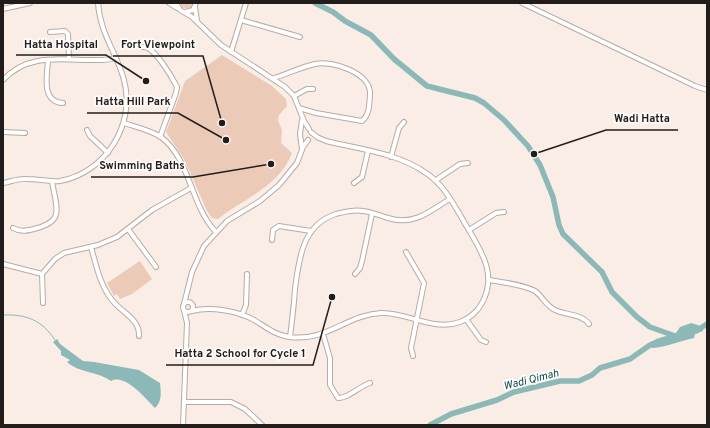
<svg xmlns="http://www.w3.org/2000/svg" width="710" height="428" viewBox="0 0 710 428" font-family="Overpass,sans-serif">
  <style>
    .green { fill: #ebcbb8 }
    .water { fill: #8cb9b8 }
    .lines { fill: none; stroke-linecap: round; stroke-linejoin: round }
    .stream { stroke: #8cb9b8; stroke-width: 1 }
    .river { stroke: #8cb9b8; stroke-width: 5.5 }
    .minor-casing { stroke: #b7aba3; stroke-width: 6 }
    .minor { stroke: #fff; stroke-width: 4 }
    .labels { text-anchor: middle; stroke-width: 3.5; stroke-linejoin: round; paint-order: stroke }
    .water-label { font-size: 11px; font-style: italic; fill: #084d4c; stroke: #fffcfb }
    .leader { fill: none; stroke: #221d1b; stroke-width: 1.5 }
    .callout-dot { fill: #221d1b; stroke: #fffcfb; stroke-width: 1.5 }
    .callout-label { font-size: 11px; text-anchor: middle; font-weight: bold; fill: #221d1b; stroke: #fffcfb; stroke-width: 3.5; stroke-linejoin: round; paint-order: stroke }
  </style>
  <rect width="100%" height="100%" fill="#faede5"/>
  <g class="green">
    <polygon points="180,3 193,3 190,8 182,8"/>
    <path d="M222 55 272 86 286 99 287 106 279 115 278 120 282 130 281 143 292 153C280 186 243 199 218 219L212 218 207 211 184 159 166 132 185 81Z"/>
    <polygon points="140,261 152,279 132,294 120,299 117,294 114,296 107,283"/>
  </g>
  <g class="water">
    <path d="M691 323 701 326 703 331 695 334 694 338C679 341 667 347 652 348L650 345 656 339 676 333 680 327Z"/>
    <path d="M57 339 60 344 83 361 94 362 139 370 160 383C161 392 162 402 155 408 146 399 125 373 111 381 97 371 79 373 67 362L70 360 61 355V351L53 342Z"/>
  </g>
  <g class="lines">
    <path class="stream" d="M3 315C26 314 42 320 55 340"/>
    <g class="river">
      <polyline points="315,3 333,12 345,21 371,35 394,59 427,86 475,98 484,103 504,120 528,146 540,165 553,197 559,225 563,234 602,272 612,292 637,317 650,327 675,336"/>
      <polyline points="696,331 707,324"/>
      <polyline points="430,425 451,414 497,400 514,392 560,381 579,381 592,375 600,368 630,359 650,345 657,342"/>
    </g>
    <defs>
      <g id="minor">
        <polyline points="169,3 177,8"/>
        <polyline points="176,3 180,10 192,17 221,45 285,87 294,96 304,121 309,129"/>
        <polyline points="522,3 695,86 707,90"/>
        <polyline points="195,7 197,21"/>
        <polyline points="3,9 30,3"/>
        <polyline points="185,12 193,10 196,3"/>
        <polyline points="241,20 300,37"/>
        <polyline points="50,32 65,31 68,34 69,59"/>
        <path d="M143 47C154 46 172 77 177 87L176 93 160 137"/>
        <polyline points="231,52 246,3"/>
        <path d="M48 61C47 76 41 102 63 103"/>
        <path d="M274 78C287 74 301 67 315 64 332 60 372 73 370 95 369 105 370 114 362 121L316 113 299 108"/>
        <path d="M3 80C26 55 55 59 87 60 97 60 106 61 115 58"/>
        <polyline points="294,96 307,89 313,89"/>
        <path d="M124 123C136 127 150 130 161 137 191 160 190 205 216 232"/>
        <polyline points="87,130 90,136 108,153"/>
        <polyline points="3,132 25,133"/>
        <polyline points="302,149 300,134 302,120"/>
        <polyline points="391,157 399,128 404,122"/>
        <polyline points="436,180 460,164 468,163"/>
        <path d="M3 183C10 182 19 178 27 179 38 179 49 182 60 181 105 173 136 125 124 80 117 53 100 34 98 3"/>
        <polyline points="354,183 362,177 368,151"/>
        <path d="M13 228C20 232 26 231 34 229 66 221 56 208 52 181"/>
        <polyline points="128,229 156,267"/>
        <polyline points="469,230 496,213 504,212"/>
        <polyline points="272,240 273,230 279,226 311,231"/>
        <path d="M91 247C96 265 100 285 112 300 121 312 140 319 139 336"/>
        <polyline points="406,252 424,283 411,348 413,356"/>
        <polyline points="3,264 42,274"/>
        <polyline points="355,274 360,268 362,261 372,214"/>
        <path d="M490 280C504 283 522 284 535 291 543 297 546 306 555 310 566 315 582 314 589 324"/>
        <circle cx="188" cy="307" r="5"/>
        <polyline points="43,303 42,274 55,259 64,253 98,245 117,237 152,210 191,188"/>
        <polyline points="184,304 192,272 204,246 227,221 260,201 279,185 297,163 303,147 308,140"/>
        <path d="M192 311C210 306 238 311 254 320 266 327 275 335 289 337 327 342 346 315 381 313 408 312 433 332 460 322 469 319 478 311 482 303 499 272 478 247 463 220 453 203 443 184 426 173 398 153 359 149 326 141L317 137 311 132"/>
        <polyline points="242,315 246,305 247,274"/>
        <polyline points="466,319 481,340 486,342"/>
        <path d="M323 334 330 358V385L338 398C347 399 360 386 370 383"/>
        <path d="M290 337C292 321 294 305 295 289 299 259 302 225 336 214 344 212 354 209 363 211 373 212 383 217 392 219 416 225 431 210 450 199"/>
        <polyline points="184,402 231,402 245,409 262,425"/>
        <polyline points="183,425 187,323 184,310"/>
      </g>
    </defs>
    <use href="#minor" class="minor-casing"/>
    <use href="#minor" class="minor"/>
  </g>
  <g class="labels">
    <g class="water-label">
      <text transform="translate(531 379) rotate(-14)" y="4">Wadi Qimah</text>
    </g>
  </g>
  <path class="leader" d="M146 81L106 55H16M222 123L203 56H113M226 140L178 113H87M534 154L606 130H678M271 164L193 177H91M332 297L313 365H166"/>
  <g class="callout-dot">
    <circle cx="146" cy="81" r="4"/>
    <circle cx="222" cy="123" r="4"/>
    <circle cx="226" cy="140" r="4"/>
    <circle cx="534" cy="154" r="4"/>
    <circle cx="271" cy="164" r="4"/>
    <circle cx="332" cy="297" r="4"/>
  </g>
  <g class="callout-label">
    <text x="61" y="48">Hatta Hospital</text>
    <text x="158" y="48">Fort Viewpoint</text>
    <text x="133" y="105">Hatta Hill Park</text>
    <text x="642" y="122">Wadi Hatta</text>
    <text x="142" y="169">Swimming Baths</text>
    <text x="240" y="357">Hatta 2 School for Cycle 1</text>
  </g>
  <rect width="710" height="428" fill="none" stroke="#221d1b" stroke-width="8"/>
</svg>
